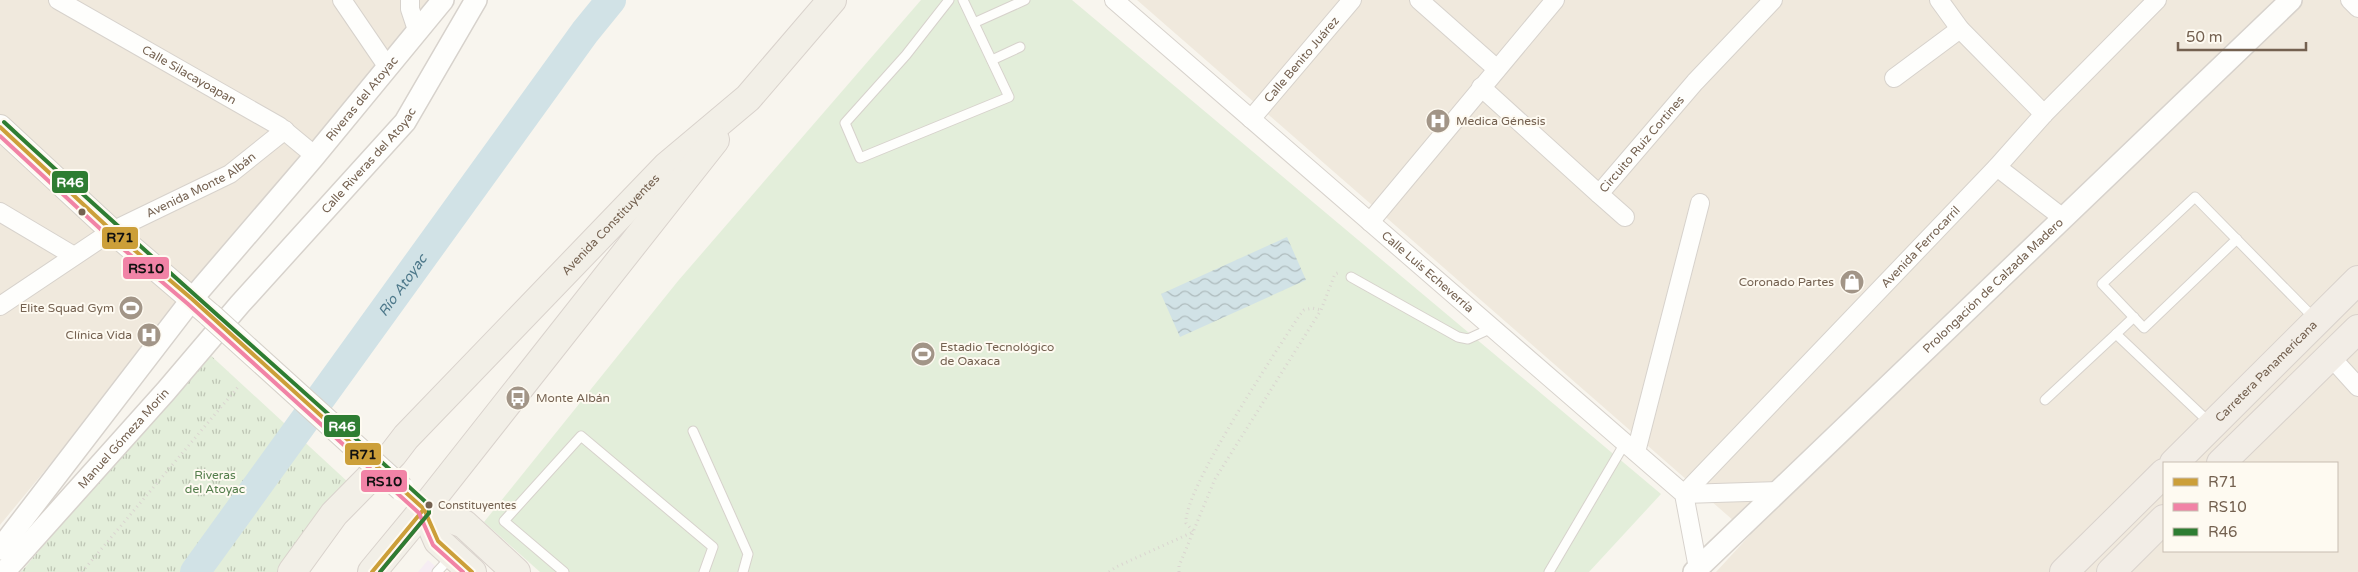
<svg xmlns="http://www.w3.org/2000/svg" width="2358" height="572" viewBox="0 0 2358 572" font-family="'Varela Round',sans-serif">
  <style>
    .residential { fill: #f0e9dd; fill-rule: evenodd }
    .education { fill: #f6edf3 }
    .park { fill: url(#park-tufts) }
    .garden { fill: #e3eeda }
    .water { fill: url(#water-waves) }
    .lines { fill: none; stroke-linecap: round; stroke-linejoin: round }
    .river { stroke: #d1e2e6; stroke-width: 30 }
    .service-casing { stroke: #d7d2cc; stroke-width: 11 }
    .minor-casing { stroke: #d7d2cc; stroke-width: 20 }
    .tertiary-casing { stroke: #d7d2cc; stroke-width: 24 }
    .secondary-casing { stroke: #d6d1c9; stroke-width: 26 }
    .primary-casing { stroke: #d9d2cc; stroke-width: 30 }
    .trunk-casing { stroke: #d9d2cc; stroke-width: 30 }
    .path { stroke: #dad5d0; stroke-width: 3; stroke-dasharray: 1 4; stroke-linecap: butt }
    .service { stroke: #fefefc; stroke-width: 9 }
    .minor { stroke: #fefefc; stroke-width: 18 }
    .tertiary { stroke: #fefefc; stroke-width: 21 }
    .secondary { stroke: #fefefc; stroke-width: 24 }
    .primary { stroke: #f2efe7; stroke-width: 28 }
    .trunk { stroke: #f2ede6; stroke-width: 28 }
    .secondary-bridge-casing { stroke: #d6d1c9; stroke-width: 26; stroke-linecap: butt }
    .secondary-bridge { stroke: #fefefc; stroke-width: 24 }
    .bus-1-casing { stroke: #fefaf1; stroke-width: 8 }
    .bus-2-casing { stroke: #fefaf1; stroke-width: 8 }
    .bus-3-casing { stroke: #fefaf1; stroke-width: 8 }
    .bus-1 { stroke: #cc9f39; stroke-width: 4 }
    .bus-2 { stroke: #f183a6; stroke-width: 4 }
    .bus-3 { stroke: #2e7d32; stroke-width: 4 }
    .bus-dot { fill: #746150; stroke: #fefaf1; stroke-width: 2 }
    .labels { text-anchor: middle; stroke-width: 4; stroke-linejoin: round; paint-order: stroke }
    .bus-label { font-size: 11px; fill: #746150; stroke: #fefaf1; text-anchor: start }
    .street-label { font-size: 12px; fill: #746150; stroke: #fefaf1 }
    .poi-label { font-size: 12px; fill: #746150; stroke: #fefaf1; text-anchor: start }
    .park-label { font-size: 12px; fill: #547e4c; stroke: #fefaf1 }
    .water-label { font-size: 14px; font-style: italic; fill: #4e798b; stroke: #fefaf1 }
    .line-badge { stroke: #fefaf1; stroke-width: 2 }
    .badge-label { font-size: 14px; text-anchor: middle; font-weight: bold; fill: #fff }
    .pale-badge-label { font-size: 14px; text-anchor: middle; font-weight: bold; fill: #111 }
  </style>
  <defs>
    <pattern id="park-tufts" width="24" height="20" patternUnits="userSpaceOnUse" patternTransform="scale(1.25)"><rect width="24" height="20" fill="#e3eeda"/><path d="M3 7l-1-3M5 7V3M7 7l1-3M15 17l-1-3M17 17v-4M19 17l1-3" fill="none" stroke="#bdc4b3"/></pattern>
    <pattern id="water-waves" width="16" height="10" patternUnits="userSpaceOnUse" patternTransform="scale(1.25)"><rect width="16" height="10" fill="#d1e2e6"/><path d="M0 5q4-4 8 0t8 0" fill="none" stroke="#aebbbd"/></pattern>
  </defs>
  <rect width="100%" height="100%" fill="#f8f5ee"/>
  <g class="residential">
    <polygon points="0,0 433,0 0,525"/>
    <path d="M1137 0H2358V572H1716L1750 535ZM2164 463H2337V551H2164Z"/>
  </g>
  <polygon class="education" points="428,560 442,572 418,572"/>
  <polygon class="park" points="207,352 349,483 284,572 21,572"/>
  <polygon class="garden" points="921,0 1072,0 1661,494 1589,572 540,572 484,522 678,281"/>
  <polygon class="water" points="1287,237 1306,280 1180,337 1161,294"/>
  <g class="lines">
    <path class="river" id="s1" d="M195 572 585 32 611 0"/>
    <defs>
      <g id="service">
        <polyline points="949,0 906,55 845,123 860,158 1009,97 963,0"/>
        <polyline points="976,22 1025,0"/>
        <polyline points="992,60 1020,47"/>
        <polyline points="2237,239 2144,328 2102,284 2195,197 2315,319"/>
        <polyline points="1351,277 1458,337 1468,339 1492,328"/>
        <polyline points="2116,334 2134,317"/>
        <polyline points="2045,400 2116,334 2210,423"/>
        <polyline points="693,431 748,554 743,572"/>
        <polyline points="437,572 451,557"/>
        <polyline points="564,572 504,521 581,436 713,547 704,572"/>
        <polyline points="1549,572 1625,443"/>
      </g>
      <g id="minor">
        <path id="s2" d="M58 0 279 126 308 150 313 158"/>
        <polyline points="342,0 387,66"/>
        <polyline points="410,0 410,9 417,30"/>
        <path id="s3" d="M1114 0 1684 494 1698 568"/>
        <polyline points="1419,0 1497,69"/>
        <polyline points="1939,0 1960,29 2044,114"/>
        <polyline points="2350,0 2358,8"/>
        <polyline points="1894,78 1960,29"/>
        <path id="s4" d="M1481 87 1599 194 1695 82 1773 0"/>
        <path id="s5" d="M1251 119 1352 0"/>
        <polyline points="1997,167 2063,218"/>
        <polyline points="1599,194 1625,217"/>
        <polyline points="0,212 74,256"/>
        <polyline points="1370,222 1555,0"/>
        <path id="s6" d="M0 306 112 231 230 174 285 130"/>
        <polyline points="2330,356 2358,387"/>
        <polyline points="1636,452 1700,203"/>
        <path id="s7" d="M1684 494 1997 167 2044 114 2157 0"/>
        <polyline points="1684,494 1779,491"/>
      </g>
      <g id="tertiary">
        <path id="s8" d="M0 549 192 299 313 158 443 0"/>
        <path id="s9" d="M4 572 166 391 240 304 405 122 476 0"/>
        <path id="s10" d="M1694 572 2291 0"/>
      </g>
      <polyline id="secondary" points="0,127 112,231 210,315"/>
      <g id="primary">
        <polyline points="424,509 464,524 516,572"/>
        <polyline points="424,509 438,541 472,572"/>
        <path id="s11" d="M292 572 334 514 393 454 406 437 667 166 748 98 832 0"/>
        <polyline points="372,572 424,509 715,140"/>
      </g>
      <g id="trunk">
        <path id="s12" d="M2174 463 2358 280"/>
        <polyline points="2221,463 2358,329"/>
        <polyline points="2064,572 2164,473"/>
        <polyline points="2111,572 2164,519"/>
      </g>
    </defs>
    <use href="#service" class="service-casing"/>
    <use href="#minor" class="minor-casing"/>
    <use href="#tertiary" class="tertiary-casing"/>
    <use href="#secondary" class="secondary-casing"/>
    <use href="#primary" class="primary-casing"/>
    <use href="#trunk" class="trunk-casing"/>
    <g class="path">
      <path d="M1193 531 1186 523C1183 491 1277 350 1299 316L1304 310 1312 308 1321 310"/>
      <polyline points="82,572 238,387"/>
      <polyline points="1109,572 1116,567 1193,532"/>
      <polyline points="1179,572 1179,566 1215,479 1321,310 1335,274 1340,272"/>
    </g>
    <use href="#service" class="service"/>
    <use href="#minor" class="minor"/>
    <use href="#tertiary" class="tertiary"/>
    <use href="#secondary" class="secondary"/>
    <use href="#primary" class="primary"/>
    <use href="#trunk" class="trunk"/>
    <defs>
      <polyline id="secondary-bridge" points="210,315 402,489"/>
    </defs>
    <use href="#secondary-bridge" class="secondary-bridge-casing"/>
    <use href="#secondary-bridge" class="secondary-bridge"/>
    <defs>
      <g id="bus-1">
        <polyline points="0,127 112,231 192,299 424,509 438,541 472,572"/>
        <polyline points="372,572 424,509"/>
      </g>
      <g id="bus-2">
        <polyline points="0,136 108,236 188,304 419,513 433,545 463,572"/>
        <polyline points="380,572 429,513"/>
      </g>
      <path id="bus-3" d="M4 122C144 252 288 376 429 505V513L380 572"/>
    </defs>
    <use href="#bus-1" class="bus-1-casing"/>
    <use href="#bus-2" class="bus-2-casing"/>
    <use href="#bus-3" class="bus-3-casing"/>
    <use href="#bus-1" class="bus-1"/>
    <use href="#bus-2" class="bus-2"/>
    <use href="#bus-3" class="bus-3"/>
  </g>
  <defs>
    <symbol id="hospital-disc" viewBox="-11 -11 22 22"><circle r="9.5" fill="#a29587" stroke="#fefaf1"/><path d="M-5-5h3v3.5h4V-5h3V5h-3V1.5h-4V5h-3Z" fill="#fff"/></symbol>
    <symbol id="shop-disc" viewBox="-11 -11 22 22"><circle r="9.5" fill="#a29587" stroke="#fefaf1"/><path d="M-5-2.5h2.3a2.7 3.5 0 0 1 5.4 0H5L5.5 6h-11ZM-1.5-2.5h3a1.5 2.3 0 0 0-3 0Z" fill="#fff"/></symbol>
    <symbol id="stadium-disc" viewBox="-11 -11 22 22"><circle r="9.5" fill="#a29587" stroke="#fefaf1"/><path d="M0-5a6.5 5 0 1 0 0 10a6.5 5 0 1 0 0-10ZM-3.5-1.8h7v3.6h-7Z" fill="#fff"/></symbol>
    <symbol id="bus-disc" viewBox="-11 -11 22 22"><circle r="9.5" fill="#a29587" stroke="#fefaf1"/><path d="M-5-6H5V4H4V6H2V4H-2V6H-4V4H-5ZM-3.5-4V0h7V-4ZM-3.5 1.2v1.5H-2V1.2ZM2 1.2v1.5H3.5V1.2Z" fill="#fff"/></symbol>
  </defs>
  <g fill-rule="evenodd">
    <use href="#hospital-disc" x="1424" y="107" width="28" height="28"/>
    <use href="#shop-disc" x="1838" y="268" width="28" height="28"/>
    <use href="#stadium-disc" x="117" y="294" width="28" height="28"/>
    <use href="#hospital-disc" x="135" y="321" width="28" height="28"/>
    <use href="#stadium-disc" x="909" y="340" width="28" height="28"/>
    <use href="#bus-disc" x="504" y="384" width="28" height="28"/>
  </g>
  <g class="bus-dot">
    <circle cx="82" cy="212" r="4.5"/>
    <circle cx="429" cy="505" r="4.5"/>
  </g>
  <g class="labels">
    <g class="bus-label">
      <text x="438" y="509">Constituyentes</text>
    </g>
    <g class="street-label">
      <text dy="4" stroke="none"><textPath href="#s5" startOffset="78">Calle Benito Juárez</textPath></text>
      <text dy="4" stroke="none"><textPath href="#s2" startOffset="151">Calle Silacayoapan</textPath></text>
      <text dy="4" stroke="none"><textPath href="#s8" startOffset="578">Riveras del Atoyac</textPath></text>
      <text dy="4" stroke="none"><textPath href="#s4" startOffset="225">Circuito Ruiz Cortines</textPath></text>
      <text dy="4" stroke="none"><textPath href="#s9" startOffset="550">Calle Riveras del Atoyac</textPath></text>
      <text dy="4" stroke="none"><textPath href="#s6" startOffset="235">Avenida Monte Albán</textPath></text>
      <text dy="4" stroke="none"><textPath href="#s11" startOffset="472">Avenida Constituyentes</textPath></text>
      <text dy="4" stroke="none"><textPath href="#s7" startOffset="342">Avenida Ferrocarril</textPath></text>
      <text dy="4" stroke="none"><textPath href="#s3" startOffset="415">Calle Luis Echeverría</textPath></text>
      <text dy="4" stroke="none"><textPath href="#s10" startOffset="414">Prolongación de Calzada Madero</textPath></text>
      <text dy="4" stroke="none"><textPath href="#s12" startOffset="130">Carretera Panamericana</textPath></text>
      <text dy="4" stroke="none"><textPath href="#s9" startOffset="179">Manuel Gómeza Morin</textPath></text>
    </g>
    <g class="poi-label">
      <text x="1456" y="125">Medica Génesis</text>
      <text x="1834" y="286" text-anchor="end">Coronado Partes</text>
      <text x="114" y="312" text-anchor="end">Elite Squad Gym</text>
      <text x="132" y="339" text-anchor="end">Clínica Vida</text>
      <text x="940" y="351">Estadio Tecnológico<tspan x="940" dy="14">de Oaxaca</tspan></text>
      <text x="536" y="402">Monte Albán</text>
    </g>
    <g class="park-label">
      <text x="215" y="479">Riveras<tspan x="215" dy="14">del Atoyac</tspan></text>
    </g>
    <g class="water-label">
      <text dy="5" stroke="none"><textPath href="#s1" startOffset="354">Río Atoyac</textPath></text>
    </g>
  </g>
  <g class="line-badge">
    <rect x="51" y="170" width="38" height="24" rx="5" fill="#2e7d32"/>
    <rect x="101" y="226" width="38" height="24" rx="5" fill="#cc9f39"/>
    <rect x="122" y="256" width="48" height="24" rx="5" fill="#f183a6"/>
    <rect x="323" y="414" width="38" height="24" rx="5" fill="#2e7d32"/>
    <rect x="344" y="442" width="38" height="24" rx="5" fill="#cc9f39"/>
    <rect x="360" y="469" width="48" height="24" rx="5" fill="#f183a6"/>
  </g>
  <g class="badge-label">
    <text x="70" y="187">R46</text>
    <text x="342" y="431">R46</text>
  </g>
  <g class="pale-badge-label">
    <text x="120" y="242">R71</text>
    <text x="146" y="273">RS10</text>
    <text x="363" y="459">R71</text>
    <text x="384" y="486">RS10</text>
  </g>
  <rect x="2163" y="462" width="175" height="90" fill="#fefaf1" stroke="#c7bdb1"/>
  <rect x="2173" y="478" width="25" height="8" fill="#cc9f39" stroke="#c7bdb1"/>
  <text x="2208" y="487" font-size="15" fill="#746150">R71</text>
  <rect x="2173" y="503" width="25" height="8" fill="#f183a6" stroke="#c7bdb1"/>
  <text x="2208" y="512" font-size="15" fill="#746150">RS10</text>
  <rect x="2173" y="528" width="25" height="8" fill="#2e7d32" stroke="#c7bdb1"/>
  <text x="2208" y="537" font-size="15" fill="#746150">R46</text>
  <path d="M2178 42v8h128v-8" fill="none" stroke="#746150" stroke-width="2.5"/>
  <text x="2186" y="42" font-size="15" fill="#746150" stroke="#fefaf1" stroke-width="4" paint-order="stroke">50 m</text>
</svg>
